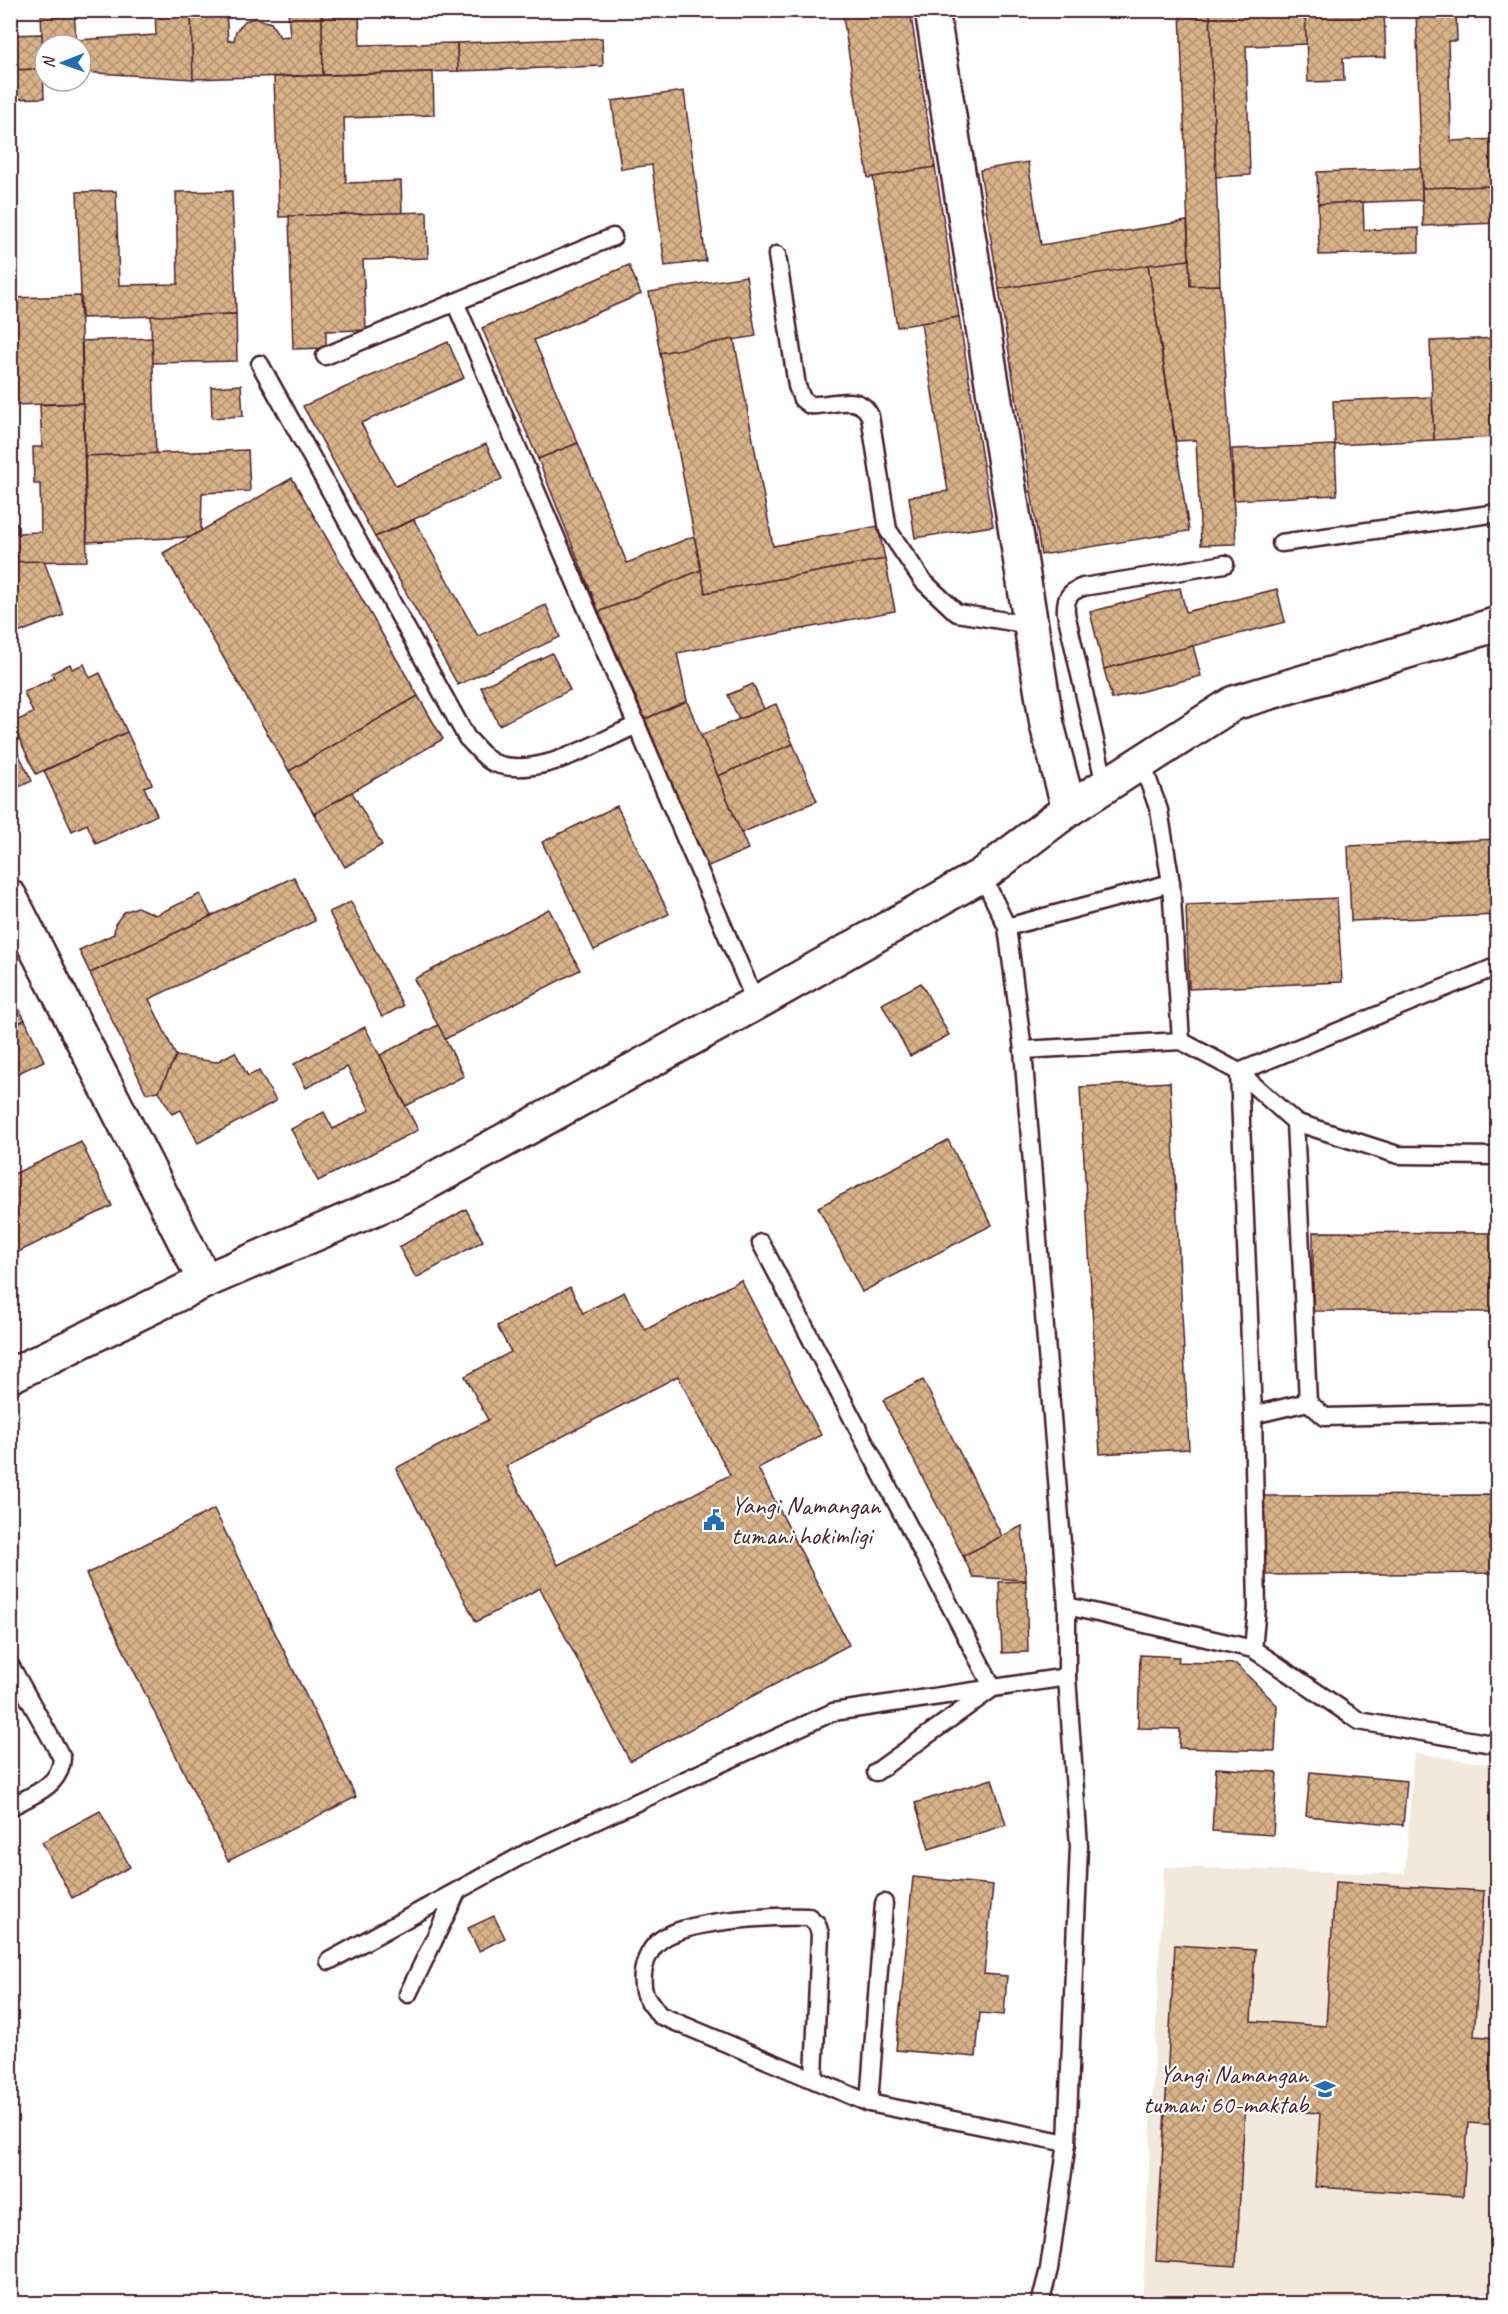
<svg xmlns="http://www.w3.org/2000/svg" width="1508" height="2314" viewBox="0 0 1508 2314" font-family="Caveat,sans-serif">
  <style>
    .built { fill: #f3e8dc }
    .building { fill: url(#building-cross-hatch); stroke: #4a1f2b; stroke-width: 1.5; fill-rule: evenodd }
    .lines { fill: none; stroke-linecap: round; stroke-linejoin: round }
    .lane-casing { stroke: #4a1f2b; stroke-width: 21 }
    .street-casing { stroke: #4a1f2b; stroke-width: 38 }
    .secondary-casing { stroke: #4a1f2b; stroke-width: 38 }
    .lane { stroke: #fff; stroke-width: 16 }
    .street { stroke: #fff; stroke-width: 33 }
    .secondary { stroke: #fff; stroke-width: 33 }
    .labels { text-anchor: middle; stroke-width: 4.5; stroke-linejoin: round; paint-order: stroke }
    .poi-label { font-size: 26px; fill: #4a1f2b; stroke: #fff; text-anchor: start }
  </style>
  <defs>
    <pattern id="building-cross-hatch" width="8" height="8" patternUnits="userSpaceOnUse" patternTransform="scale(1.5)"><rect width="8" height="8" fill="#d8b389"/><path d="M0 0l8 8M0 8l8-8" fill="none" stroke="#b19170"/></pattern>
  </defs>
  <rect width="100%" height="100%" fill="#fff"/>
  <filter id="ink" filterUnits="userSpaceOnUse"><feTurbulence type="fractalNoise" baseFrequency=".0167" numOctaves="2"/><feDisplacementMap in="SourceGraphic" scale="12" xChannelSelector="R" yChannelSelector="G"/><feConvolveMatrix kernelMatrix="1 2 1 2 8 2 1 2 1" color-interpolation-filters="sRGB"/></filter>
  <g filter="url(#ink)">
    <polygon class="built" points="1414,1753 1497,1765 1497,2303 1142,2304 1164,1867 1405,1874"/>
    <g class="building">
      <polygon points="41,10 74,10 76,40 156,35 155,10 191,10 193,79 81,72 81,45 45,45 43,69"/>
      <polygon points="191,10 226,10 228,41 234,40 236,31 245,21 255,18 271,23 280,37 290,36 288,10 322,10 323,75 193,79"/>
      <polygon points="322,10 359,10 360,45 457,43 458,71 323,75"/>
      <polygon points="842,10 910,10 935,167 868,178"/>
      <polygon points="1180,10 1210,10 1220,285 1190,286"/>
      <polygon points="1210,10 1305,10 1307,44 1246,46 1250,175 1216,177"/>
      <polygon points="1416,10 1456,10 1457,41 1448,41 1451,141 1498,139 1498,186 1422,188"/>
      <polygon points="1384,11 1386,57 1343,58 1344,81 1308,82 1305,13"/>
      <polygon points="42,34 43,69 10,70 10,35"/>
      <polygon points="602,38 603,66 458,71 457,43"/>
      <polygon points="43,69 44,98 10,99 10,70"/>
      <polygon points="433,72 434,115 344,118 346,183 401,181 402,213 279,217 274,77"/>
      <polygon points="684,91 706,261 665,266 652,165 621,169 612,101"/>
      <polygon points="1028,162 1041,245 1187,221 1189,260 999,289 980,170"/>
      <polygon points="935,167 959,317 897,327 873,177"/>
      <polygon points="1421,168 1422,200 1318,204 1317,172"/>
      <polygon points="1498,186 1498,223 1423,226 1422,188"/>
      <polygon points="116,191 119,285 178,284 176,192 232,191 236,314 82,318 77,192"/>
      <polygon points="1363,202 1364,230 1419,228 1419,252 1319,255 1318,204"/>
      <polygon points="427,212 428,258 363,260 366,330 326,331 326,348 293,349 289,216"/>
      <polygon points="1189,260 1190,286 1220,285 1236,544 1201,545 1196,440 1176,441 1148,265"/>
      <polygon points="629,265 641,294 534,340 578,443 538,459 482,328"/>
      <polygon points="1148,265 1189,531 1041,555 999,289"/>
      <polygon points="746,276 756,336 660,353 649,292"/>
      <polygon points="80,296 83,403 10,405 10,298"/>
      <polygon points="236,314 237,361 152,363 151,316"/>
      <polygon points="959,317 993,526 915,538 909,497 948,491 921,323"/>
      <polygon points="152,338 156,454 85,456 82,341"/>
      <polygon points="1498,338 1498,437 1434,440 1430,341"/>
      <polygon points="734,339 773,546 878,526 885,559 705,593 660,353"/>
      <polygon points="448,342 464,378 361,423 396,486 486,444 502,479 375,537 303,406"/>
      <polygon points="241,385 243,416 212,418 211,387"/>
      <polygon points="1432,397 1434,440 1335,445 1333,401"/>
      <polygon points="83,403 87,561 10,562 10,523 17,523 17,533 41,532 40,484 34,484 33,447 42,447 40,405"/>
      <polygon points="578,443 627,563 694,536 701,570 599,612 538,459"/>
      <polygon points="1335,445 1337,495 1234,500 1232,449"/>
      <polygon points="248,450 250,491 202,493 201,531 191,537 87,542 85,456"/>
      <polygon points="292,478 418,696 289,771 163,553"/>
      <polygon points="414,520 478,636 546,605 560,637 458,685 375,537"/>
      <polygon points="885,559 895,611 677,653 687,701 645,719 599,612 701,570 705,593"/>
      <polygon points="44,561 64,615 15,634 18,640 10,643 10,562"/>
      <polygon points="1180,588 1186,612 1277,589 1285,622 1104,669 1090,612"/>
      <polygon points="1193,646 1201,676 1112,699 1104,669"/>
      <polygon points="552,653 570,690 499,725 481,687"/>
      <polygon points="70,664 72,669 84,664 90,678 100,673 127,732 36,774 12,723 33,713 24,692 54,678 52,673"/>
      <polygon points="753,684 764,709 739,720 728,695"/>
      <polygon points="418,696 443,739 314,814 289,771"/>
      <polygon points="687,701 748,849 706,867 645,719"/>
      <polygon points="776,704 793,744 718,776 701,735"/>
      <polygon points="127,732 152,784 144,787 157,815 96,844 87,824 72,831 44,771"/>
      <polygon points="10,737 32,781 10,791"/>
      <polygon points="793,744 817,801 741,833 718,776"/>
      <polygon points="352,792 382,845 345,867 314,814"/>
      <polygon points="617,806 669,914 594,950 542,842"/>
      <polygon points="1498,839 1498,915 1351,921 1348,846"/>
      <polygon points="294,877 315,921 149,999 176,1056 159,1091 146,1093 90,973"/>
      <polygon points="200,894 211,916 90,973 79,950 114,934 115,924 124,912 137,907 156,915"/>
      <polygon points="1337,898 1342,982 1189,989 1186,905"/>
      <polygon points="351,902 403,1006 382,1017 329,912"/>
      <polygon points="549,909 580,970 445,1039 414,979"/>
      <polygon points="921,983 949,1035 910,1056 882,1004"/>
      <polygon points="10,992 25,1020 10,1027"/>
      <polygon points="25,1020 44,1061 10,1077 10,1027"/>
      <polygon points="438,1025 464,1076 406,1106 380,1055"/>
      <polygon points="365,1027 418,1130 318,1181 291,1129 324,1112 333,1129 370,1110 347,1067 306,1088 294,1064"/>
      <polygon points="235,1052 248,1076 259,1071 276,1101 198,1143 181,1110 172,1114 159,1091 176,1056 216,1062"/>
      <polygon points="1170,1082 1189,1449 1100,1454 1080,1087"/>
      <polygon points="948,1140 992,1225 862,1292 818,1207"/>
      <polygon points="81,1142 112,1206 10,1256 10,1176"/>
      <polygon points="466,1209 483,1241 416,1278 399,1247"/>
      <polygon points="1313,1232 1498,1233 1498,1312 1313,1311"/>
      <path d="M741 1280 821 1435 758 1468 849 1645 630 1761 540 1588 476 1622 396 1468 488 1420 465 1376 511 1352 497 1326 570 1287 583 1313 624 1292 645 1330ZM678 1376 730 1475 558 1565 506 1466Z"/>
      <polygon points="923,1380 1002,1536 963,1556 883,1400"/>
      <polygon points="1498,1495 1498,1573 1263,1575 1263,1496"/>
      <polygon points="214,1509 356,1797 228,1861 86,1574"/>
      <polygon points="1022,1526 1026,1580 973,1577 963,1556"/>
      <polygon points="1026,1581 1028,1652 1002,1653 999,1582"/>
      <polygon points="1140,1655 1179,1657 1178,1662 1236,1664 1277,1705 1275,1751 1179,1748 1180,1729 1138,1728"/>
      <polygon points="1216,1768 1277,1772 1273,1835 1212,1831"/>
      <polygon points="1310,1772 1407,1781 1403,1825 1306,1816"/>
      <polygon points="992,1779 1006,1825 929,1849 915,1803"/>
      <polygon points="100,1811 130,1867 72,1898 42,1842"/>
      <polygon points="913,1877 993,1885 984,1974 1007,1976 1004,2015 980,2013 976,2057 896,2050"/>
      <polygon points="1335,1882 1484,1891 1474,2036 1498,2038 1498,2125 1468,2123 1463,2196 1315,2187 1320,2113 1245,2108 1236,2266 1156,2261 1175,1945 1255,1950 1251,2021 1326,2026"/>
      <polygon points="494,1916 505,1938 479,1951 468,1928"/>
    </g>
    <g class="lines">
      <defs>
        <g id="lane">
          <path d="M777 255 797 386 802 399 810 405C832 407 859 391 870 416L888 530 923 581 957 613 1031 625"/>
          <polyline points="455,302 756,1003"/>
          <polyline points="325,356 613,237"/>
          <path d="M260 364 467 738C475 745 484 759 494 763 538 780 597 742 637 725"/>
          <polyline points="1281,543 1498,513"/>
          <polyline points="1141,761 1159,810 1171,883 1181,1041"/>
          <path d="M1105 785 1066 613C1065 598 1069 592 1083 587L1225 564"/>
          <polyline points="982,875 1007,927 1023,1050 1181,1041 1239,1072 1295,1122 1308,1402 1325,1417 1498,1413"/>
          <polyline points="1007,927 1171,883"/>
          <polyline points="1023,1050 1067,1606 1067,1677 1079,1846 1067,2143 1049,2269 1040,2304"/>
          <polyline points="1295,1122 1398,1155 1498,1156"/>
          <polyline points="761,1243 993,1688 876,1772"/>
          <polyline points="1253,1415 1239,1072 1498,966"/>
          <polyline points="1067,1606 1253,1649 1359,1721 1498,1745"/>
          <polyline points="1253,1649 1257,1608 1253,1415 1308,1402"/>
          <path d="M10 1665 62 1758C61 1786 32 1795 10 1807"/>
          <polyline points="329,1961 528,1852 833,1712 1067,1677"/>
          <polyline points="408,1994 457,1892"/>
          <path d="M814 2078 820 1934 817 1924 809 1917C772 1916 700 1919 667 1936 648 1945 639 1971 644 1992 646 1999 655 2008 659 2015L869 2103 1067 2143"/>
          <polyline points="869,2103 884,1903"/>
        </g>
        <g id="street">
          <polyline points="932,10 1047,725 1069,809"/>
          <polyline points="10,897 205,1281"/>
        </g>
        <polyline id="secondary" points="10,1376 205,1281 399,1198 756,1003 982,875 1069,809 1234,703 1498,624"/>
      </defs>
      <use href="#lane" class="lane-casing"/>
      <use href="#street" class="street-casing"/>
      <use href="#secondary" class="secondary-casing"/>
      <use href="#lane" class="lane"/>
      <use href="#street" class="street"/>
      <use href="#secondary" class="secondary"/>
    </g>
  </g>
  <defs>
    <symbol id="civic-bare" viewBox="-9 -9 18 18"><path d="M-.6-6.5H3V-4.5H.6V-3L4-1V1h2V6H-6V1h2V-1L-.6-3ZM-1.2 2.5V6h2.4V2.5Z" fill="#1f6fb2" stroke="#fff" stroke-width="2.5" paint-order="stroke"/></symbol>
    <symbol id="school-bare" viewBox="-9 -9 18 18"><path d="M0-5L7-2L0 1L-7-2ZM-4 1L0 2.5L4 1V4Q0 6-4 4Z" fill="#1f6fb2" stroke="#fff" stroke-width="2.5" paint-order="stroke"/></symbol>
  </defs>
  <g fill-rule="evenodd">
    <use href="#civic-bare" x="699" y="1505" width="30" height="30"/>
    <use href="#school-bare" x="1310" y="2074" width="30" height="30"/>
  </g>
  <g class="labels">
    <g class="poi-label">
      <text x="731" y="1514">Yangi Namangan<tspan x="731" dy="30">tumani hokimligi</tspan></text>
      <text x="1308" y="2083" text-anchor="end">Yangi Namangan<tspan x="1308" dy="30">tumani 60-maktab</tspan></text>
    </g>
  </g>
  <rect width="1508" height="2314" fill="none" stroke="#fff" stroke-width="36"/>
  <rect x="18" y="18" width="1472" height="2278" fill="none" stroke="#4a1f2b" stroke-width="2" filter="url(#ink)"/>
  <g transform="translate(63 63) rotate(269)"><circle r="28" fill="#ffffff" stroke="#b7a5aa" stroke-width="1.5"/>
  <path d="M0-4.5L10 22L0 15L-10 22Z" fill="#1f6fb2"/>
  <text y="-9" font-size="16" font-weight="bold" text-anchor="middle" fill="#4a1f2b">N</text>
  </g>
</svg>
